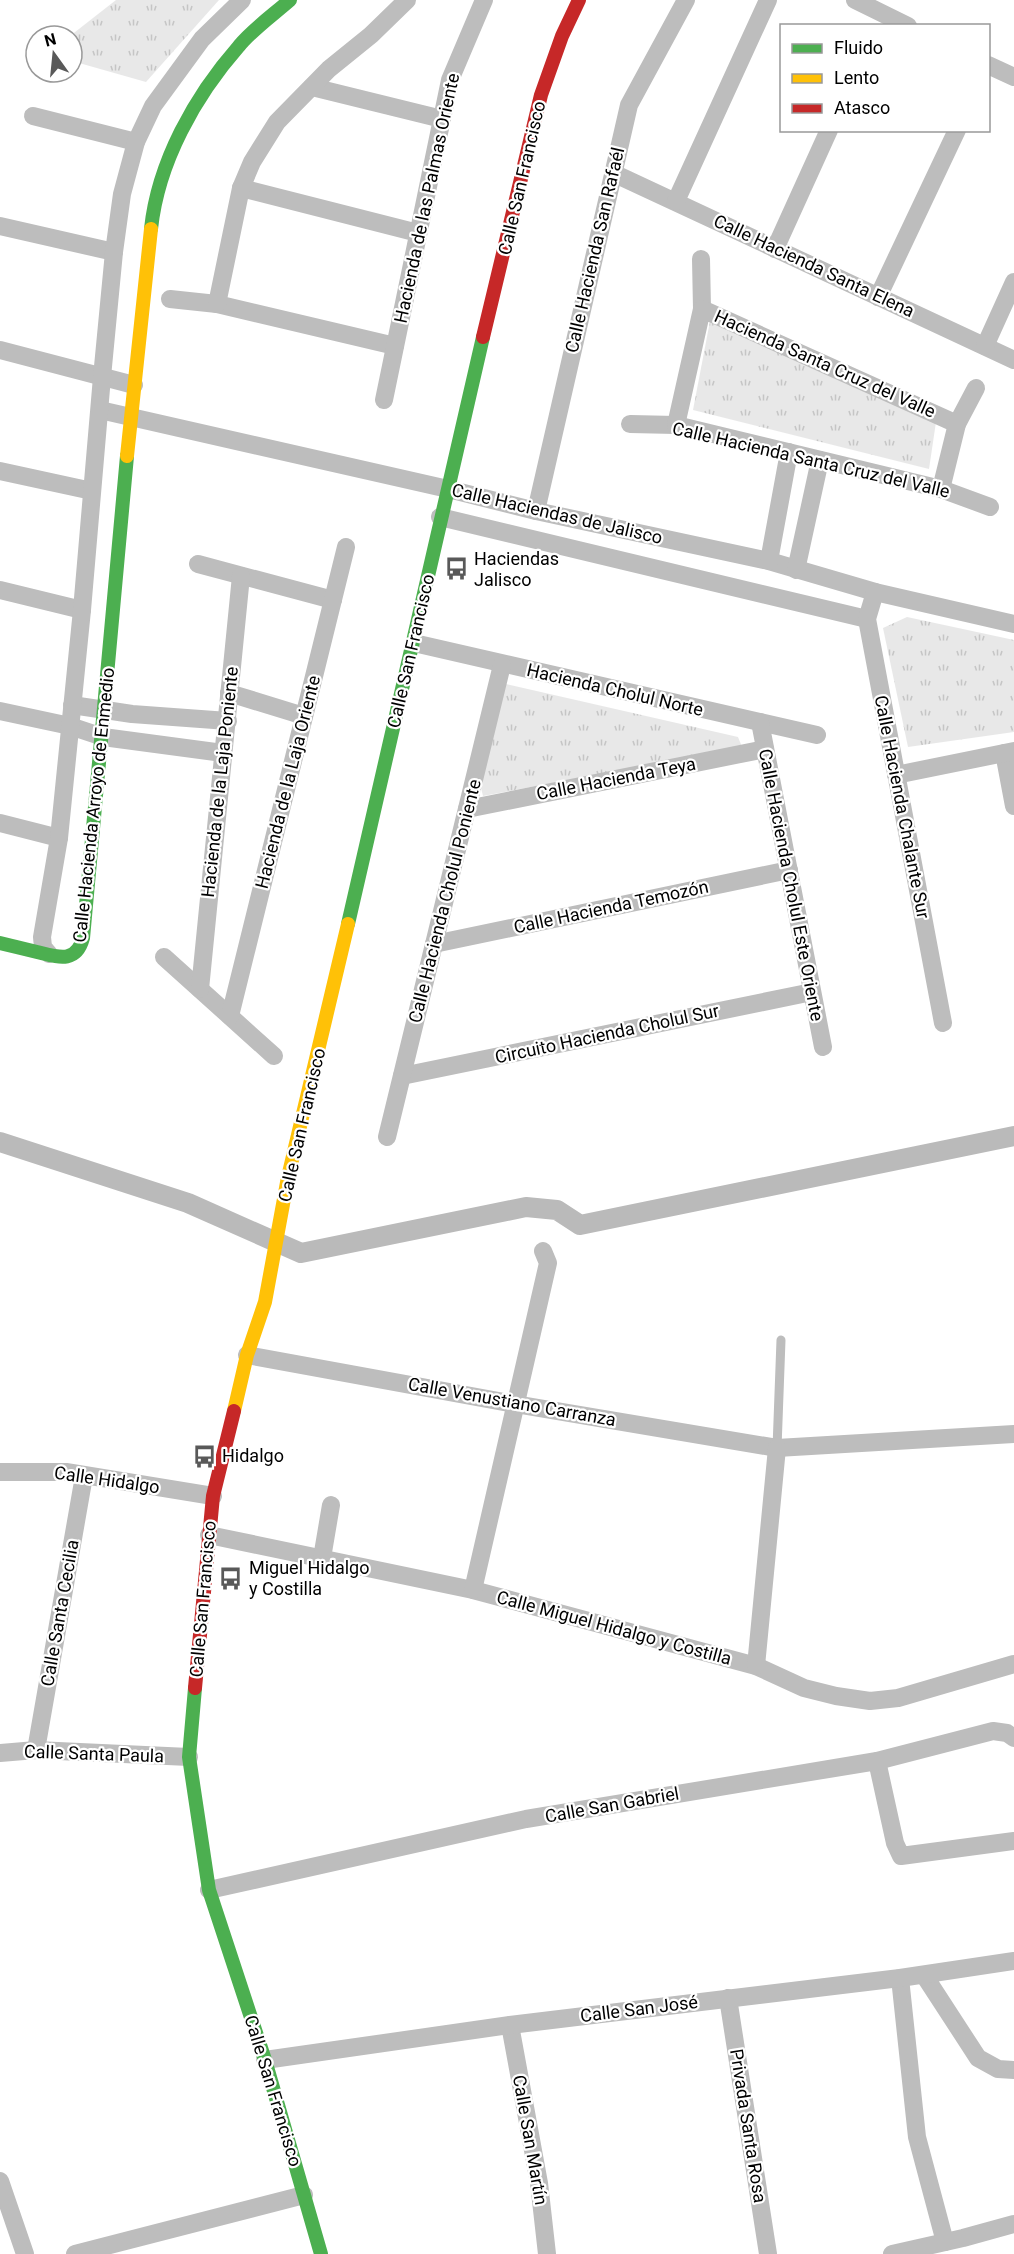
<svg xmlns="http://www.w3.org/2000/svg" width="1014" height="2254" viewBox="0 0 1014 2254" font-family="Roboto,sans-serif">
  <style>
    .grass { fill: url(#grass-tufts) }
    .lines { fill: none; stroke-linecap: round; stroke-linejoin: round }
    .canal { stroke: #bababa; stroke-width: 20 }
    .lane { stroke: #bdbdbd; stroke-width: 9 }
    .street { stroke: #bdbdbd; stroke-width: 18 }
    .fast { stroke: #4caf50; stroke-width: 14 }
    .slow { stroke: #ffc107; stroke-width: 14 }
    .jam { stroke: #c62828; stroke-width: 14 }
    .labels { text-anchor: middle; stroke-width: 4.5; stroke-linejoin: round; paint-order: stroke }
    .street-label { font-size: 18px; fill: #000; stroke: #fff }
    .poi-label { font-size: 18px; fill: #000; stroke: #fff; text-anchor: start }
  </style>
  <defs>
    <pattern id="grass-tufts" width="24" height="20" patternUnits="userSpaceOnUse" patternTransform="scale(1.5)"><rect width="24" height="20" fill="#e8e8e8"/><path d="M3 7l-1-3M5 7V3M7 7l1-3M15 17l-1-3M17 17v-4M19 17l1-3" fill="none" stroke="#c5c5c5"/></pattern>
  </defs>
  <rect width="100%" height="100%" fill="#fff"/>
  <g class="grass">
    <polygon points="116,0 219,0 146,82 72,61 70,36"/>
    <polygon points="710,321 936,422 929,469 693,410"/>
    <polygon points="907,617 1014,640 1014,732 908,747 883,628"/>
    <polygon points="506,684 738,737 742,747 483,796 480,784"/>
  </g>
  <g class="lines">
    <polyline class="canal" points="0,1142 188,1203 301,1253 526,1207 557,1210 580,1225 1014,1136"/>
    <polyline class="lane" points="777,1448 781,1340"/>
    <g class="street">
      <polyline points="855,0 908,26"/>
      <polyline points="988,65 1014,77"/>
      <polyline points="312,87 442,119"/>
      <polyline points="33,116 136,142"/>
      <polyline points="613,173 1014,360"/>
      <polyline points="241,188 418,233"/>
      <polyline points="676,201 768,0"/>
      <polyline points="0,226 114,252"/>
      <polyline points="775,249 829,130"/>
      <polyline points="701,259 702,309"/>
      <polyline points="878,297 957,130"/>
      <polyline points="170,299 217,304 395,346"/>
      <polyline points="217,304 241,188 252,162 277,122 329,69 371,35 407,0"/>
      <polyline points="985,346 1014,282"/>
      <polyline points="0,350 134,385"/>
      <polyline points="384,400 450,80 484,0"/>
      <polyline points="100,410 448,489 536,511 769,561 875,592 1014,624"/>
      <polyline points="630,424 676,425 941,489 990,507"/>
      <polyline points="676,425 702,309 957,424"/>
      <polyline points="0,471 92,491"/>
      <polyline points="941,489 957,424 976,388"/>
      <polyline points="536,511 629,105 686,0"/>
      <polyline points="440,517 867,619"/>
      <polyline points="769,561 789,452"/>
      <polyline points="198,564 333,600"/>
      <polyline points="796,570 820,460"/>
      <polyline points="0,590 82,610"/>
      <polyline points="875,592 867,619 943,1023"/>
      <polyline points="414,643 817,735"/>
      <polyline points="229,693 304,716"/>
      <polyline points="72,705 132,714 228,721"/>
      <polyline points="0,711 70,726 103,737 223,753"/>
      <polyline points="760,722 823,1047"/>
      <polyline points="1004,753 1014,806"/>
      <polyline points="896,775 1014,751"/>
      <polyline points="467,809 765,749"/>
      <polyline points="0,823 59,838"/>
      <polyline points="434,944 789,870"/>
      <polyline points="49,954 43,947 42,937 59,838 82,610 102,377 114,252 122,194 136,142 153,106 202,39 242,0"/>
      <polyline points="164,957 274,1056"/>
      <polyline points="200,989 241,576"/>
      <polyline points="230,1016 346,547"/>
      <polyline points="402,1076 812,992"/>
      <polyline points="387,1137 502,665"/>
      <polyline points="247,1355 515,1404 777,1448 1014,1434"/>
      <polyline points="0,1472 66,1472 213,1496"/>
      <polyline points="209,1535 473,1590 756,1666 804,1688 836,1696 870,1701 898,1698 1014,1664"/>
      <polyline points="322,1558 331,1505"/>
      <polyline points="473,1590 548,1263 543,1251"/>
      <polyline points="756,1666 777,1448"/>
      <polyline points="36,1750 84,1476"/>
      <polyline points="0,1753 36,1750 189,1757"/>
      <polyline points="877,1761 895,1843 901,1856 1014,1841"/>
      <polyline points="209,1890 526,1819 877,1761 993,1731 1007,1733 1014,1738"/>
      <polyline points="924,1975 978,2058 998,2069 1014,2070"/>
      <polyline points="900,1978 917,2137 945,2242"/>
      <polyline points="728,1998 768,2254"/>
      <polyline points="510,2025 539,2183 547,2254"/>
      <polyline points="265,2060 510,2025 900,1978 1014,1961"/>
      <polyline points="0,2181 25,2254"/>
      <polyline points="75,2254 304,2195"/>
      <polyline points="892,2254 963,2238 1014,2224"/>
    </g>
    <g class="fast">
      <path d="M151 229C158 162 195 96 239 46 253 29 273 15 290 0"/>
      <polyline points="348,924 483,337"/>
      <path d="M0 943C12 946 25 949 37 952 58 957 76 964 83 938L127 456"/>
      <polyline points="195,1688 189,1757 209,1890 265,2060 321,2254"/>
    </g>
    <g class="slow">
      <polyline points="127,456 151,229"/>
      <polyline points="234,1411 247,1355 265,1302 288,1177 348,924"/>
    </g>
    <g class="jam">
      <polyline points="483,337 541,95 562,36 579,0"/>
      <polyline points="195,1688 213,1496 234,1411"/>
    </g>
  </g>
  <defs>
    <symbol id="bus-bare" viewBox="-9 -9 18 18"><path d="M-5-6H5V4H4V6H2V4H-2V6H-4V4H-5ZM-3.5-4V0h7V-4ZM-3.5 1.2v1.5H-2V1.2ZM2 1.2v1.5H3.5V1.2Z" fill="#595959" stroke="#fff" stroke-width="2.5" paint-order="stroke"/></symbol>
  </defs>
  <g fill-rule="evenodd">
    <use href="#bus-bare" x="440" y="552" width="33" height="33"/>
    <use href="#bus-bare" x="188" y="1440" width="33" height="33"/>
    <use href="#bus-bare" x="214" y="1562" width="33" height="33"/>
  </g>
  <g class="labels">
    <g class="street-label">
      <text transform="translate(522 178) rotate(-77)" y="6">Calle San Francisco</text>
      <text transform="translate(427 198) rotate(-78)" y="6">Hacienda de las Palmas Oriente</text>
      <text transform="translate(595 250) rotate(-77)" y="6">Calle Hacienda San Rafaél</text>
      <text transform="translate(814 266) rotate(25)" y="6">Calle Hacienda Santa Elena</text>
      <text transform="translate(825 364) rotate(24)" y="6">Hacienda Santa Cruz del Valle</text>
      <text transform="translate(811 460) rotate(13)" y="6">Calle Hacienda Santa Cruz del Valle</text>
      <text transform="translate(557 514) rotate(13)" y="6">Calle Haciendas de Jalisco</text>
      <text transform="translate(411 651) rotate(-77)" y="6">Calle San Francisco</text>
      <text transform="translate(615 690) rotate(13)" y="6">Hacienda Cholul Norte</text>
      <text transform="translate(616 779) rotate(-11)" y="6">Calle Hacienda Teya</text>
      <text transform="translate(220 782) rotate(-84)" y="6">Hacienda de la Laja Poniente</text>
      <text transform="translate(288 782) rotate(-76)" y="6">Hacienda de la Laja Oriente</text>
      <text transform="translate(94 805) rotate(-84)" y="6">Calle Hacienda Arroyo de Enmedio</text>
      <text transform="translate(902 807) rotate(79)" y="6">Calle Hacienda Chalante Sur</text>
      <text transform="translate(791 885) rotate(79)" y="6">Calle Hacienda Cholul Este Oriente</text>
      <text transform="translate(445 901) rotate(-76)" y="6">Calle Hacienda Cholul Poniente</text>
      <text transform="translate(611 907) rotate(-12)" y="6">Calle Hacienda Temozón</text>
      <text transform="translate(607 1034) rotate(-12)" y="6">Circuito Hacienda Cholul Sur</text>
      <text transform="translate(302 1125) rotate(-77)" y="6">Calle San Francisco</text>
      <text transform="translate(512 1402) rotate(10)" y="6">Calle Venustiano Carranza</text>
      <text transform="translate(107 1480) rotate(8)" y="6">Calle Hidalgo</text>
      <text transform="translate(203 1599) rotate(-85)" y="6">Calle San Francisco</text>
      <text transform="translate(60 1613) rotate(-80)" y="6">Calle Santa Cecilia</text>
      <text transform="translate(614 1628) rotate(15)" y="6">Calle Miguel Hidalgo y Costilla</text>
      <text transform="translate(94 1754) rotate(2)" y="6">Calle Santa Paula</text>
      <text transform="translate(612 1805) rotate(-10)" y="6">Calle San Gabriel</text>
      <text transform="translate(639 2009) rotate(-7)" y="6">Calle San José</text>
      <text transform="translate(273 2091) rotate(73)" y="6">Calle San Francisco</text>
      <text transform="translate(748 2126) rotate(81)" y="6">Privada Santa Rosa</text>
      <text transform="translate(530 2140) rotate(80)" y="6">Calle San Martín</text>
    </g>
    <g class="poi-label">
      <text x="474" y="565">Haciendas<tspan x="474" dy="21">Jalisco</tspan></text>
      <text x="222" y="1462">Hidalgo</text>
      <text x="249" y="1574">Miguel Hidalgo<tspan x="249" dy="21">y Costilla</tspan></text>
    </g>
  </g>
  <rect x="780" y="24" width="210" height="108" fill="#ffffff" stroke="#999999" stroke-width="1.5"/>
  <rect x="792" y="44" width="30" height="9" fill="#4caf50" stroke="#999999" stroke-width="1.5"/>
  <text x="834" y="54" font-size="18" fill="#000000">Fluido</text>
  <rect x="792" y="74" width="30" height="9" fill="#ffc107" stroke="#999999" stroke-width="1.5"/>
  <text x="834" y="84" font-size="18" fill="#000000">Lento</text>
  <rect x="792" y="104" width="30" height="9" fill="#c62828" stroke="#999999" stroke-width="1.5"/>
  <text x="834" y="114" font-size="18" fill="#000000">Atasco</text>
  <g transform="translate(54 54) rotate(345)"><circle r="28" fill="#ffffff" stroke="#999999" stroke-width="1.5"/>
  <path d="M0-4.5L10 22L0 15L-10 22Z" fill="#595959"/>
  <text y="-9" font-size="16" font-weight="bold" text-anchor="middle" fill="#000000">N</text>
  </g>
</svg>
